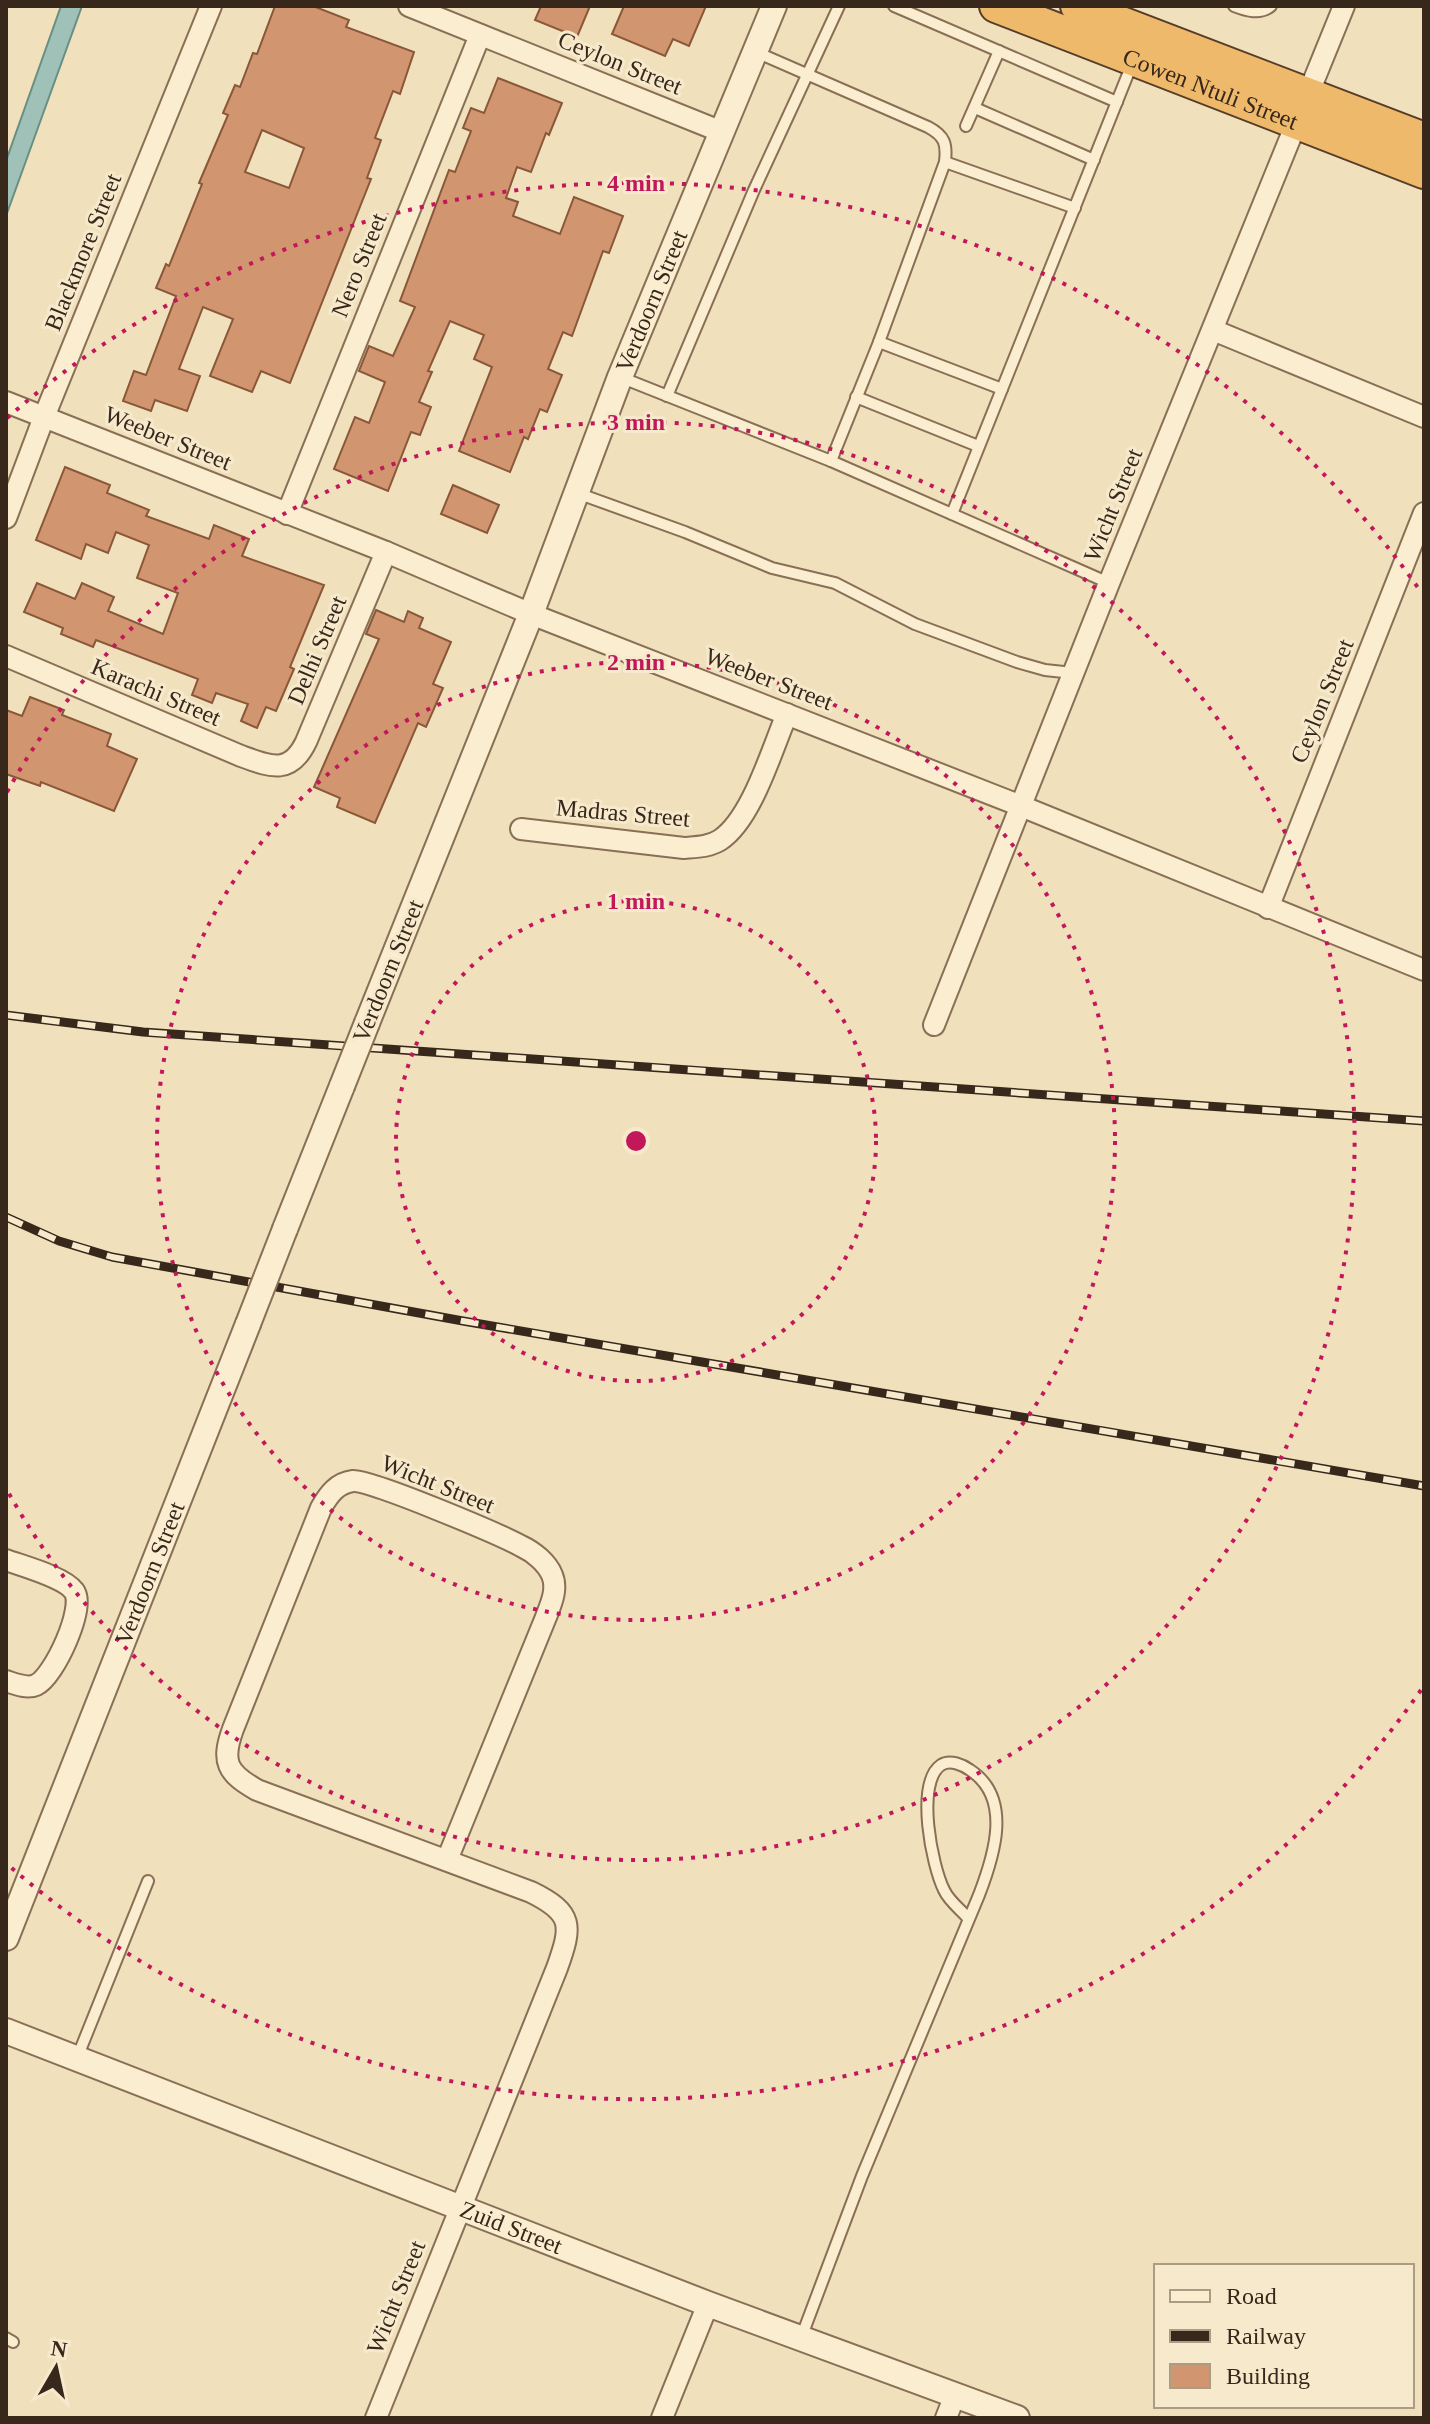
<svg xmlns="http://www.w3.org/2000/svg" width="1430" height="2424" viewBox="0 0 1430 2424" font-family="Georgia,serif">
  <style>
    .water { fill: #a0c1b7; stroke: #688f84; stroke-width: 2 }
    .building { fill: #d1966f; stroke: #895739; stroke-width: 2; fill-rule: evenodd }
    .lines { fill: none; stroke-linecap: round; stroke-linejoin: round }
    .service-casing { stroke: #896f55; stroke-width: 14 }
    .minor-casing { stroke: #896f55; stroke-width: 24 }
    .tertiary-casing { stroke: #896f55; stroke-width: 28 }
    .trunk-casing { stroke: #563d2a; stroke-width: 36 }
    .service { stroke: #fbedd0; stroke-width: 10 }
    .minor { stroke: #fbedd0; stroke-width: 20 }
    .tertiary { stroke: #fbedd0; stroke-width: 24 }
    .trunk { stroke: #efb96b; stroke-width: 32 }
    .rail-casing { stroke: #37281b; stroke-width: 9 }
    .rail { stroke: #f7eacc; stroke-width: 6; stroke-dasharray: 18; stroke-linecap: butt }
    .tertiary-bridge-casing { stroke: #896f55; stroke-width: 28; stroke-linecap: butt }
    .tertiary-bridge { stroke: #fbedd0; stroke-width: 24 }
    .ring { fill: none; stroke: #c2185b; stroke-width: 4; stroke-dasharray: 4 8 }
    .labels { text-anchor: middle; stroke-width: 6; stroke-linejoin: round; paint-order: stroke }
    .street-label { font-size: 24px; fill: #37281b; stroke: #f7eacc }
    .centre { fill: #c2185b; stroke: #f7eacc; stroke-width: 4 }
    .ring-label { font-size: 24px; text-anchor: middle; font-weight: bold; fill: #c2185b; stroke: #f7eacc; stroke-width: 6; stroke-linejoin: round; paint-order: stroke }
  </style>
  <rect width="100%" height="100%" fill="#f0e0bc"/>
  <polygon class="water" points="61,6 82,6 6,216 6,161"/>
  <g class="building">
    <path d="M275 6H313L349 20 346 27 414 52 400 94 393 91 375 138 381 140 367 178 371 179 290 383 261 371 252 392 210 376 233 319 203 307 179 369 200 376 187 411 155 400 151 411 123 401 134 371 146 375 176 296 156 288 166 264 169 266 202 184 199 183 228 115 223 113 235 85 240 87 253 53 257 54ZM262 130 304 148 289 188 245 172Z"/>
    <polygon points="541,6 590,6 577,37 535,20"/>
    <polygon points="624,6 706,6 689,46 673,39 665,56 612,34"/>
    <polygon points="498,78 562,103 549,135 546,133 531,172 517,167 506,198 518,202 513,216 560,234 574,197 623,216 609,253 603,251 572,336 563,332 548,369 562,375 547,412 540,409 528,439 524,437 510,472 459,451 492,367 474,359 484,335 450,321 428,371 432,372 419,402 431,407 420,435 411,432 388,491 334,469 355,417 369,423 385,382 359,371 369,346 393,356 415,307 400,301 449,170 455,172 471,131 463,128 471,108 484,113"/>
    <polygon points="65,467 110,485 107,493 149,510 146,516 209,539 214,525 249,539 242,556 324,585 290,667 294,669 276,711 266,707 257,728 241,721 248,704 216,693 212,703 192,695 198,679 96,640 93,647 61,634 63,628 24,612 37,583 75,599 82,583 114,597 108,611 163,634 178,593 137,578 149,545 116,532 108,553 86,544 81,559 36,540"/>
    <polygon points="453,485 499,505 487,533 441,514"/>
    <polygon points="376,610 404,622 408,611 423,618 419,628 451,642 433,684 443,688 426,727 418,723 375,823 337,807 340,798 314,787 379,639 366,634"/>
    <polygon points="30,697 64,710 62,715 111,734 107,746 137,759 114,811 41,782 40,786 6,774 6,710 22,716"/>
  </g>
  <g class="lines">
    <defs>
      <g id="service">
        <polyline points="894,6 1117,102"/>
        <path d="M1234 6C1247 11 1260 15 1271 6"/>
        <path d="M756 52 928 127C945 136 947 144 945 162L879 342 831 461"/>
        <polyline points="975,108 1094,160"/>
        <polyline points="966,126 999,51"/>
        <polyline points="945,162 1075,208"/>
        <polyline points="879,342 1002,389"/>
        <polyline points="620,377 831,461 1109,583"/>
        <polyline points="667,396 754,190 839,6"/>
        <polyline points="856,397 978,446"/>
        <polyline points="577,493 685,532 772,568 835,583 915,624 1017,662 1045,670 1073,673"/>
        <polyline points="952,514 1132,64"/>
        <polyline points="77,2058 148,1881"/>
        <polyline points="6,2338 13,2342"/>
        <path d="M801 2338 862 2176 979 1895C994 1856 1013 1798 970 1770 963 1765 950 1759 941 1765 915 1783 932 1866 944 1890 949 1901 960 1909 968 1918"/>
      </g>
      <g id="minor">
        <polyline points="409,6 722,132"/>
        <polyline points="1213,330 1424,417"/>
        <polyline points="6,402 386,552 531,614 1021,806 1424,970"/>
        <polyline points="287,514 480,35"/>
        <polyline points="6,518 44,417 211,6"/>
        <path d="M6 656 241 756C271 767 290 775 306 742L386 552"/>
        <path d="M521 829 684 848C696 847 709 847 720 840 752 819 772 749 787 714"/>
        <polyline points="1268,908 1424,513"/>
        <polyline points="934,1025 1109,583 1344,6"/>
        <path d="M6 1560C22 1566 64 1577 74 1591 86 1607 54 1677 36 1685 27 1689 15 1684 6 1681"/>
        <path d="M376 2418 557 1968C572 1926 574 1913 531 1892L257 1790C227 1773 221 1762 233 1729L321 1508C329 1494 337 1483 353 1481 369 1479 501 1535 521 1546 534 1552 547 1563 552 1575 558 1589 551 1604 546 1617L447 1860"/>
        <polyline points="662,2418 708,2304"/>
        <polyline points="946,2418 955,2395"/>
      </g>
      <g id="tertiary">
        <path id="s1" d="M367 1023 531 614 620 377 774 6"/>
        <polyline points="285,1229 342,1086"/>
        <path id="s2" d="M6 1938 248 1324"/>
        <path id="s3" d="M6 2031 708 2304 1017 2418"/>
      </g>
      <g id="trunk">
        <path id="s4" d="M996 6 1424 172"/>
        <polyline points="1077,6 1424,139"/>
      </g>
    </defs>
    <use href="#service" class="service-casing"/>
    <use href="#minor" class="minor-casing"/>
    <use href="#tertiary" class="tertiary-casing"/>
    <use href="#trunk" class="trunk-casing"/>
    <use href="#service" class="service"/>
    <use href="#minor" class="minor"/>
    <use href="#tertiary" class="tertiary"/>
    <use href="#trunk" class="trunk"/>
    <defs>
      <g id="rail">
        <polyline points="6,1015 143,1032 1424,1121"/>
        <polyline points="6,1217 59,1241 112,1257 463,1321 1424,1486"/>
      </g>
    </defs>
    <use href="#rail" class="rail-casing"/>
    <use href="#rail" class="rail"/>
    <defs>
      <g id="tertiary-bridge">
        <polyline points="342,1086 367,1023"/>
        <polyline points="248,1324 285,1229"/>
      </g>
    </defs>
    <use href="#tertiary-bridge" class="tertiary-bridge-casing"/>
    <use href="#tertiary-bridge" class="tertiary-bridge"/>
  </g>
  <g class="ring">
    <circle cx="636" cy="1141" r="240"/>
    <circle cx="636" cy="1141" r="479"/>
    <path d="M7 792A719 719 0 1 1 7 1490"/>
    <path d="M1421 1690A958 958 0 0 1 7 1864M7 418A958 958 0 0 1 1421 592"/>
  </g>
  <g class="labels">
    <g class="street-label">
      <text transform="translate(620 63) rotate(22)" y="8">Ceylon Street</text>
      <text dy="8" stroke="none"><textPath href="#s4" startOffset="230">Cowen Ntuli Street</textPath></text>
      <text transform="translate(83 252) rotate(-68)" y="8">Blackmore Street</text>
      <text transform="translate(359 265) rotate(-68)" y="8">Nero Street</text>
      <text dy="8" stroke="none"><textPath href="#s1" startOffset="776">Verdoorn Street</textPath></text>
      <text transform="translate(168 438) rotate(22)" y="8">Weeber Street</text>
      <text transform="translate(1113 505) rotate(-68)" y="8">Wicht Street</text>
      <text transform="translate(317 650) rotate(-67)" y="8">Delhi Street</text>
      <text transform="translate(769 679) rotate(21)" y="8">Weeber Street</text>
      <text transform="translate(156 692) rotate(23)" y="8">Karachi Street</text>
      <text transform="translate(1322 701) rotate(-68)" y="8">Ceylon Street</text>
      <text transform="translate(623 813) rotate(5)" y="8">Madras Street</text>
      <text transform="translate(388 971) rotate(-68)" y="8">Verdoorn Street</text>
      <text transform="translate(438 1484) rotate(22)" y="8">Wicht Street</text>
      <text dy="8" stroke="none"><textPath href="#s2" startOffset="392">Verdoorn Street</textPath></text>
      <text dy="8" stroke="none"><textPath href="#s3" startOffset="542">Zuid Street</textPath></text>
      <text transform="translate(396 2297) rotate(-68)" y="8">Wicht Street</text>
    </g>
  </g>
  <circle cx="636" cy="1141" r="12" class="centre"/>
  <g class="ring-label">
    <text x="636" y="191">4 min</text>
    <text x="636" y="430">3 min</text>
    <text x="636" y="670">2 min</text>
    <text x="636" y="909">1 min</text>
  </g>
  <rect width="1430" height="2424" fill="none" stroke="#37281b" stroke-width="16"/>
  <rect x="1154" y="2264" width="260" height="144" fill="#f7eacc" stroke="#aa9c85" stroke-width="2"/>
  <rect x="1170" y="2290" width="40" height="12" fill="#fbedd0" stroke="#aa9c85" stroke-width="2"/>
  <text x="1226" y="2304" font-size="24" fill="#37281b">Road</text>
  <rect x="1170" y="2330" width="40" height="12" fill="#37281b" stroke="#aa9c85" stroke-width="2"/>
  <text x="1226" y="2344" font-size="24" fill="#37281b">Railway</text>
  <rect x="1170" y="2364" width="40" height="24" fill="#d1966f" stroke="#aa9c85" stroke-width="2"/>
  <text x="1226" y="2384" font-size="24" fill="#37281b">Building</text>
  <g transform="translate(56 2368) rotate(9)" stroke="#f7eacc" stroke-width="6" paint-order="stroke">
  <path d="M0-6L14 30L0 20L-14 30Z" fill="#37281b"/>
  <text y="-12" font-size="22" font-weight="bold" text-anchor="middle" fill="#37281b">N</text>
  </g>
</svg>
